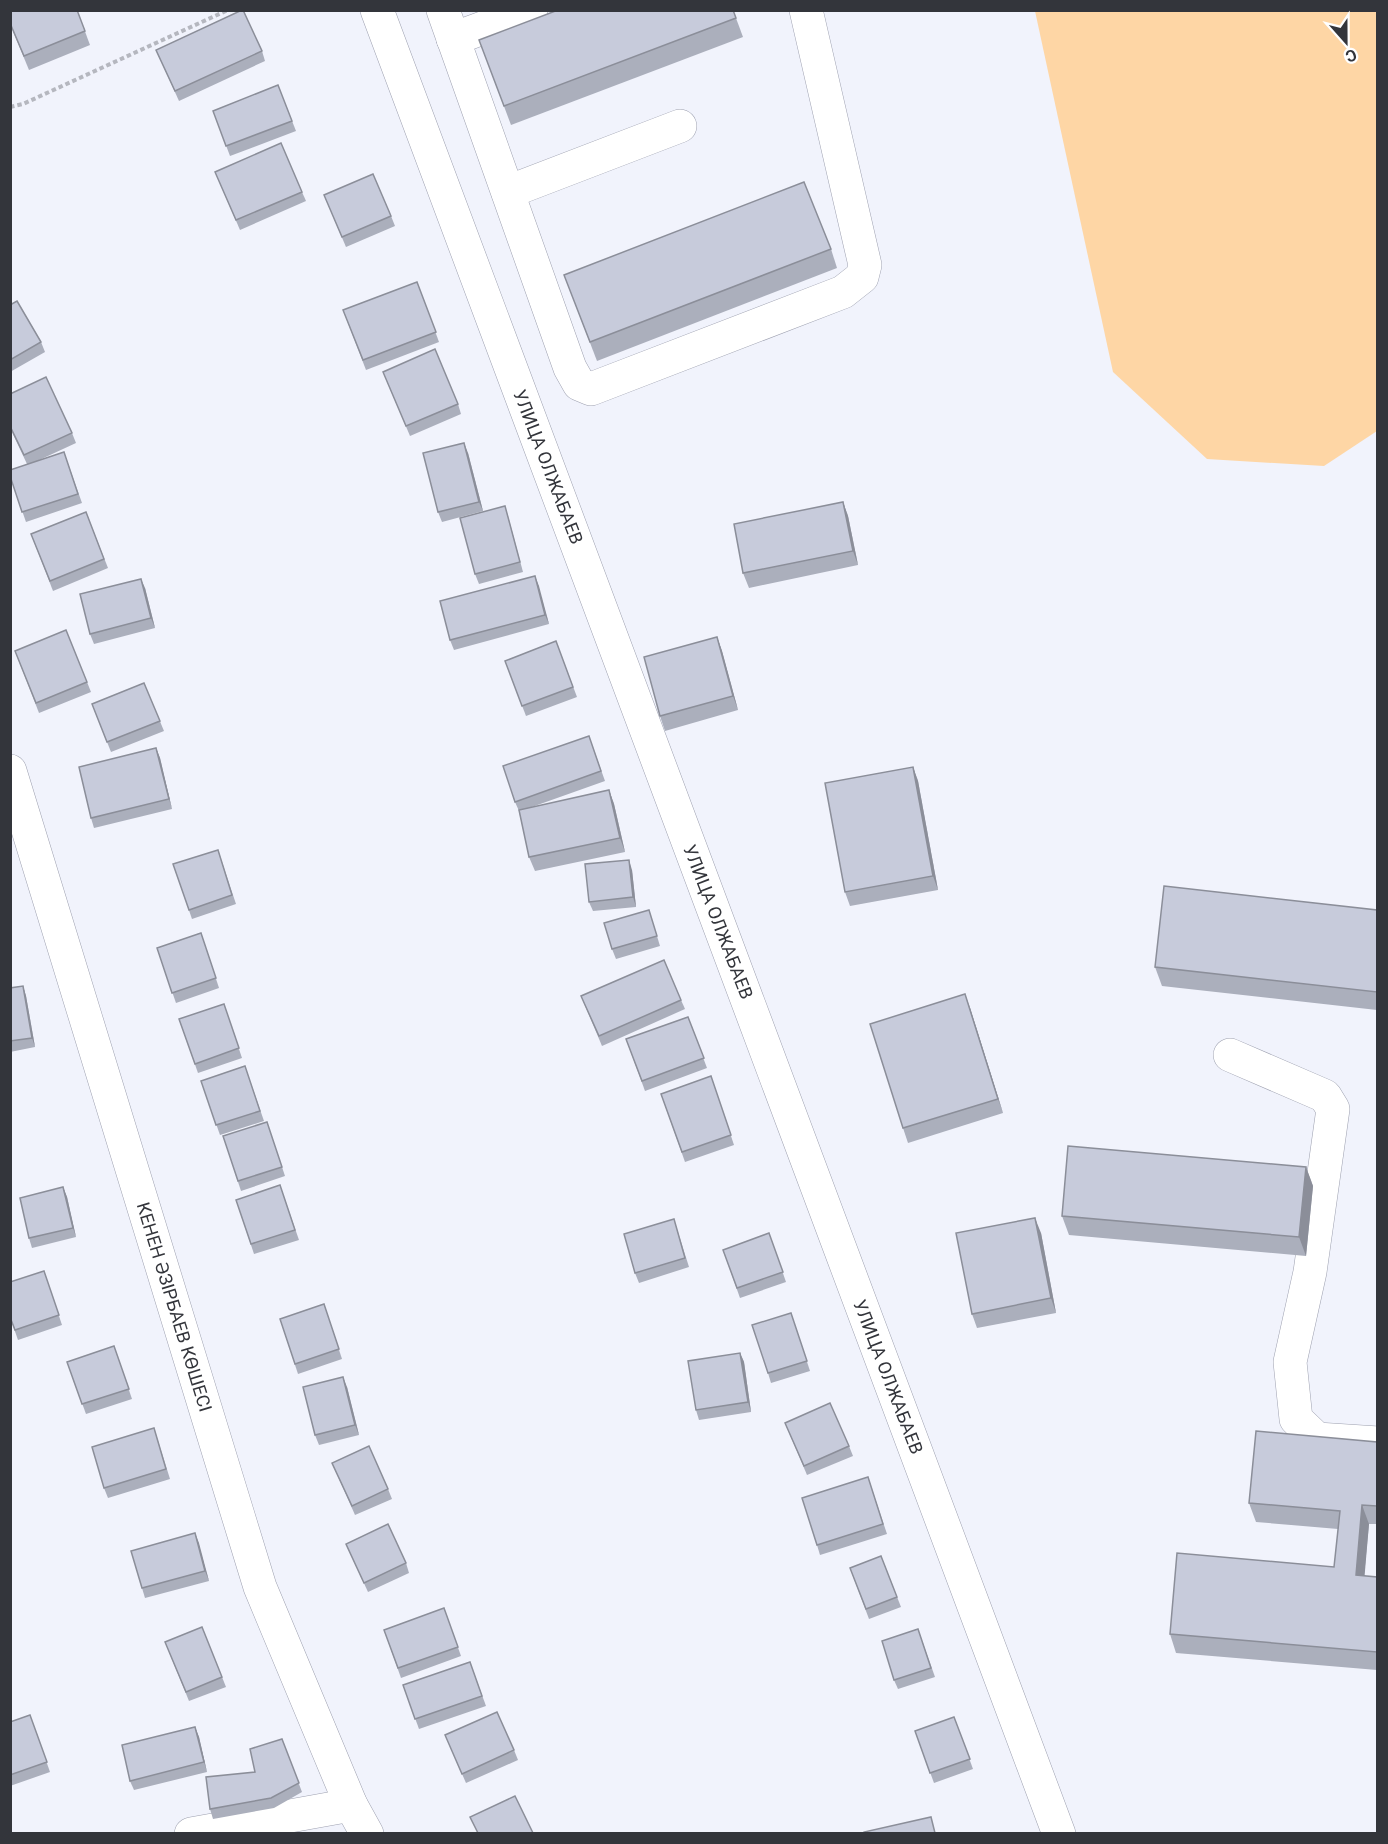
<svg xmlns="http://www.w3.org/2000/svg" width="1388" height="1844" viewBox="0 0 1388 1844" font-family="Roboto,sans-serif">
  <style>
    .green { fill: #fed6a5 }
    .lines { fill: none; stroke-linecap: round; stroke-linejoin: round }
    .minor-casing { stroke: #9ea1b0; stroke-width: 34 }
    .path { stroke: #b5b7bf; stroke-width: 4; stroke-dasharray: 4.5 3; stroke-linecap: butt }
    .minor { stroke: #fff; stroke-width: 33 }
    .wall { fill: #abafbc }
    .shaded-wall { fill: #8b8e99 }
    .building { fill: #c7cbdb; stroke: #8b8e99; stroke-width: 1.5 }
    .labels { text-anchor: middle; stroke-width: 4.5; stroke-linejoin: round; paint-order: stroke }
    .street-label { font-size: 18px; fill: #33353b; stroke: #fff }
  </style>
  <rect width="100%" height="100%" fill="#f1f3fc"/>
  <polygon class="green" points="1035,11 1377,11 1377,431 1324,466 1207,459 1113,372"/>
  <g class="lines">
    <defs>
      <g id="minor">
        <polyline points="377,10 1059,1834"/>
        <polyline points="443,10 570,368 579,384 591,389 843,292 862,277 865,265 806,10"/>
        <polyline points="453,39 531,10"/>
        <polyline points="508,192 680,126"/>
        <polyline points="10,771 260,1587 351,1805 367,1834"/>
        <polyline points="1230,1055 1325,1096 1333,1109 1310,1272 1290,1362 1296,1419 1317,1439 1378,1443"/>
        <polyline points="191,1834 351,1805"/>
      </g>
    </defs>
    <use href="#minor" class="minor-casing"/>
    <polyline class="path" points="10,107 23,104 228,10"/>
    <use href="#minor" class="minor"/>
  </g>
  <g class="wall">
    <polygon points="10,10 77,10 90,45 29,70 10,24"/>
    <polygon points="733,10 743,37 511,125 479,40"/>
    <polygon points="156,50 262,51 265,61 179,101"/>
    <polygon points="278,85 296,131 230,156 213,111"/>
    <polygon points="215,172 302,192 306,201 240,230"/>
    <polygon points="324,195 391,216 395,226 346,247"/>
    <polygon points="831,249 837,268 597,361 564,275"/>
    <polygon points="417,282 439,342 366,370 343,310"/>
    <polygon points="10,305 41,342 45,352 10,372"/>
    <polygon points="383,372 458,404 461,414 410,436"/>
    <polygon points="10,394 72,433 76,443 37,461 64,452 82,503 26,522 10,476 27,464 10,428"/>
    <polygon points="468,453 483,511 442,522 438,512"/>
    <polygon points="843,502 848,516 858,565 749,588 743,573"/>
    <polygon points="505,506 508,516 523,572 479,584 475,574"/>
    <polygon points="86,512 108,568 53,591 31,534"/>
    <polygon points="535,576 549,624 454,650 450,640"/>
    <polygon points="145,588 155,628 94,644 90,634"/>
    <polygon points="717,637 722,651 738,710 665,731 660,716"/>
    <polygon points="556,641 577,697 526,716 505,661"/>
    <polygon points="15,651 87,682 91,692 39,713"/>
    <polygon points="144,683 164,731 111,752 92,704"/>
    <polygon points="589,736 605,781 529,808 609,790 614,804 625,852 535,871 529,857 519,811 515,802"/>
    <polygon points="156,748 160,758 172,809 94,828 91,818"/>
    <polygon points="913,767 918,781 938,890 850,906 845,892"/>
    <polygon points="218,850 236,904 192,919 173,864"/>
    <polygon points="632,870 636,907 593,911 589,902"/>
    <polygon points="649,910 660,946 616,959 612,949"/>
    <polygon points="1377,910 1377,1010 1162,986 1155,967"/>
    <polygon points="201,933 219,988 176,1003 157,948"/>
    <polygon points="23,986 26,996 35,1047 10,1052 10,988"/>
    <polygon points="581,996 681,1000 685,1009 602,1046"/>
    <polygon points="224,1004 242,1058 198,1073 179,1019"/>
    <polygon points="970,1008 1003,1113 908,1143 903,1128"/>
    <polygon points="688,1017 707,1068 645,1091 626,1039"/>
    <polygon points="245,1066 264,1121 220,1135 201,1081"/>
    <polygon points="711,1076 734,1145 685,1162 661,1094"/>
    <polygon points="267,1122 285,1176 241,1191 223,1136"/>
    <polygon points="1306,1167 1313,1186 1306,1256 1069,1235 1062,1216"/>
    <polygon points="280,1185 299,1240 254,1254 236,1200"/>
    <polygon points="63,1187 67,1197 76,1237 32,1248 29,1238"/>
    <polygon points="677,1229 689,1267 639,1283 635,1273"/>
    <polygon points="769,1233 786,1282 740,1298 723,1250"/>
    <polygon points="1041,1233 1056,1313 977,1328 972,1314"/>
    <polygon points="44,1271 62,1325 18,1340 10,1317"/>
    <polygon points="324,1304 342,1359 298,1374 280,1319"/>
    <polygon points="791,1313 810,1371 771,1383 768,1373"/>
    <polygon points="114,1346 132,1399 86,1414 67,1362"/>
    <polygon points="740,1353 744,1362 751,1412 699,1420 696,1410"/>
    <polygon points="347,1387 359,1435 319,1445 315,1435"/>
    <polygon points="785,1423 849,1446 853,1456 807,1475"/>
    <polygon points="154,1428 170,1479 108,1498 104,1488"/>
    <polygon points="1377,1442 1377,1524 1369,1524 1364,1576 1377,1577 1377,1670 1176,1653 1170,1634 1334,1567 1338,1529 1256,1522 1249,1503"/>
    <polygon points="332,1463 388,1489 392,1499 355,1515"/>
    <polygon points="868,1477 887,1534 820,1555 817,1545"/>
    <polygon points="195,1533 209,1581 145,1598 142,1588"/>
    <polygon points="346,1544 406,1563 409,1573 368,1592"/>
    <polygon points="881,1556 901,1607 869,1619 850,1568"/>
    <polygon points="444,1608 461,1656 401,1678 384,1630"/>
    <polygon points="918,1629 935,1677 898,1689 894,1680"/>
    <polygon points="169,1652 222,1677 226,1687 189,1701"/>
    <polygon points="470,1662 486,1706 419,1729 403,1685"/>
    <polygon points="30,1715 50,1772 10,1786 10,1722"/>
    <polygon points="954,1717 973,1769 934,1783 915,1731"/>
    <polygon points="195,1727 199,1737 207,1772 134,1790 130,1781"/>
    <polygon points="445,1735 514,1750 518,1760 466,1783"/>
    <polygon points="282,1739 302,1792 274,1808 213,1819 210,1809 255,1772"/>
  </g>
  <g class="shaded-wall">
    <polygon points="464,443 468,453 483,511 479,502"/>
    <polygon points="843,502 848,516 858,565 853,551"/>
    <polygon points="535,576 539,586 549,624 545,615"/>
    <polygon points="141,579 145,588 155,628 151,618"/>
    <polygon points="717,637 722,651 738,710 733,696"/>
    <polygon points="156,748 160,758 172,809 169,799"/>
    <polygon points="913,767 918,781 938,890 933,876"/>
    <polygon points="609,790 614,804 625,852 620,838"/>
    <polygon points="629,860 632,870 636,907 633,897"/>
    <polygon points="23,986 26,996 35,1047 32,1038"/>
    <polygon points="965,994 970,1008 1003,1113 998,1099"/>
    <polygon points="1306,1167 1313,1186 1306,1256 1299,1237"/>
    <polygon points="63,1187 67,1197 76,1237 73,1228"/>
    <polygon points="1035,1218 1041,1233 1056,1313 1051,1298"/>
    <polygon points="740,1353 744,1362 751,1412 748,1402"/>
    <polygon points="343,1377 347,1387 359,1435 355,1425"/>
    <polygon points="1362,1505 1369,1524 1363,1594 1356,1575"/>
    <polygon points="195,1533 199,1543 209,1581 205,1571"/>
    <polygon points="195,1727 199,1737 207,1772 204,1762"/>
  </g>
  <g class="building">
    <polygon points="10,10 77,10 85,31 24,56 10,23"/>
    <polygon points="242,10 243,10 262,51 175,91 156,50"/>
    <polygon points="558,10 733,10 736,18 504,106 479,40"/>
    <polygon points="278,85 292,121 226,146 213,111"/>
    <polygon points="281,143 302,192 236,220 215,172"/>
    <polygon points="373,174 391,216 342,237 324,195"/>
    <polygon points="804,182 831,249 590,342 564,275"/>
    <polygon points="417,282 436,332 363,360 343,310"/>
    <polygon points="17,301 41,342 10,360 10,305"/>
    <polygon points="435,349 458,404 406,426 383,372"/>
    <polygon points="46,377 72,433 24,455 10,426 10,394"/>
    <polygon points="464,443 479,502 438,512 423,453"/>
    <polygon points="64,452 78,494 22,512 10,476 10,470"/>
    <polygon points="843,502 853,551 743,573 734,524"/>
    <polygon points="505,506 520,562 475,574 460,518"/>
    <polygon points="86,512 104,559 50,581 31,534"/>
    <polygon points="535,576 545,615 450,640 440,601"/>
    <polygon points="141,579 151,618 90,634 80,594"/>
    <polygon points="66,630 87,682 36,703 15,651"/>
    <polygon points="717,637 733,696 660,716 644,657"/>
    <polygon points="556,641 573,687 522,706 505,661"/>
    <polygon points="144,683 160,721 107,742 92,704"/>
    <polygon points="589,736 601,771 515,802 503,766"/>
    <polygon points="156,748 169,799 91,818 79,767"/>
    <polygon points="913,767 933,876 845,892 825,783"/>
    <polygon points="609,790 620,838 529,857 519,810"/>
    <polygon points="218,850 232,895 189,910 173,864"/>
    <polygon points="629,860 633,897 589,902 585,864"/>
    <polygon points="1164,886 1377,910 1377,992 1155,967"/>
    <polygon points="649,910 657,936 612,949 604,923"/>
    <polygon points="201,933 216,978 172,993 157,948"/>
    <polygon points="664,960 681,1000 599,1036 581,996"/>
    <polygon points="23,986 32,1038 10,1041 10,988"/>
    <polygon points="965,994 998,1099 903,1128 870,1024"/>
    <polygon points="224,1004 239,1048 195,1064 179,1019"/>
    <polygon points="688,1017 704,1058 642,1081 626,1039"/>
    <polygon points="245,1066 260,1111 216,1125 201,1081"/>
    <polygon points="711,1076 731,1135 682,1152 661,1094"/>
    <polygon points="267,1122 282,1167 238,1181 223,1136"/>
    <polygon points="1068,1146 1306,1167 1299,1237 1062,1216"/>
    <polygon points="280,1185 295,1230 251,1244 236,1200"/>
    <polygon points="63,1187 73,1228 29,1238 20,1198"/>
    <polygon points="1035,1218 1051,1298 972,1314 956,1233"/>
    <polygon points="674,1219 685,1258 635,1273 624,1234"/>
    <polygon points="769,1233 783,1272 737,1288 723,1250"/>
    <polygon points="44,1271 59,1315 15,1330 10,1317 10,1282"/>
    <polygon points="324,1304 339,1349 295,1364 280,1319"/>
    <polygon points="791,1313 807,1361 768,1373 752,1325"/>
    <polygon points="114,1346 129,1389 82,1404 67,1362"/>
    <polygon points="740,1353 748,1402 696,1410 688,1361"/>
    <polygon points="343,1377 355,1425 315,1435 303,1387"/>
    <polygon points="830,1403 849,1446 804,1466 785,1423"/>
    <polygon points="154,1428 166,1469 104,1488 92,1447"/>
    <polygon points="1256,1431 1377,1442 1377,1506 1362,1505 1356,1575 1377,1577 1377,1652 1170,1634 1177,1553 1334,1567 1340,1511 1249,1503"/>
    <polygon points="369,1446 388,1489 352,1506 332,1463"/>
    <polygon points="868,1477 883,1524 817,1545 802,1498"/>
    <polygon points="388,1524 406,1563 364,1583 346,1544"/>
    <polygon points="195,1533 205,1571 142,1588 131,1551"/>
    <polygon points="881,1556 897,1597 866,1609 850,1568"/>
    <polygon points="444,1608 458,1647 398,1668 384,1630"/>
    <polygon points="202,1627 222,1677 186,1692 165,1642"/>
    <polygon points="918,1629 931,1668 894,1680 882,1641"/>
    <polygon points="470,1662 482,1696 415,1719 403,1685"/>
    <polygon points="497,1712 514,1750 462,1774 445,1735"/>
    <polygon points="30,1715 47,1762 10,1775 10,1722"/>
    <polygon points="954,1717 970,1759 930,1773 915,1731"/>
    <polygon points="195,1727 204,1762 130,1781 122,1745"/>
    <polygon points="282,1739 299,1783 271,1798 210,1809 206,1777 255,1772 250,1749"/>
    <polygon points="515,1796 533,1833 478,1833 470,1817"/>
    <polygon points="931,1817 935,1833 864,1833 864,1832"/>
  </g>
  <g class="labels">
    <g class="street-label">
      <text transform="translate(548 467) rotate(69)" y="6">УЛИЦА ОЛЖАБАЕВ</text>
      <text transform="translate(718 922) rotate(69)" y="6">УЛИЦА ОЛЖАБАЕВ</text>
      <text transform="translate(174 1307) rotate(73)" y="6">КЕНЕН ӘЗІРБАЕВ КӨШЕСІ</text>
      <text transform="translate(888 1377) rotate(69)" y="6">УЛИЦА ОЛЖАБАЕВ</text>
    </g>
  </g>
  <rect width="1388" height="1844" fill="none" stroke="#33353b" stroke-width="24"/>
  <g transform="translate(1346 42) rotate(159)" stroke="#ffffff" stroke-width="4.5" paint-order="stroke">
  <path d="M0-4.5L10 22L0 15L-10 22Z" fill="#33353b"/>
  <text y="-9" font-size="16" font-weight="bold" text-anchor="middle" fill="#33353b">С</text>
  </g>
</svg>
